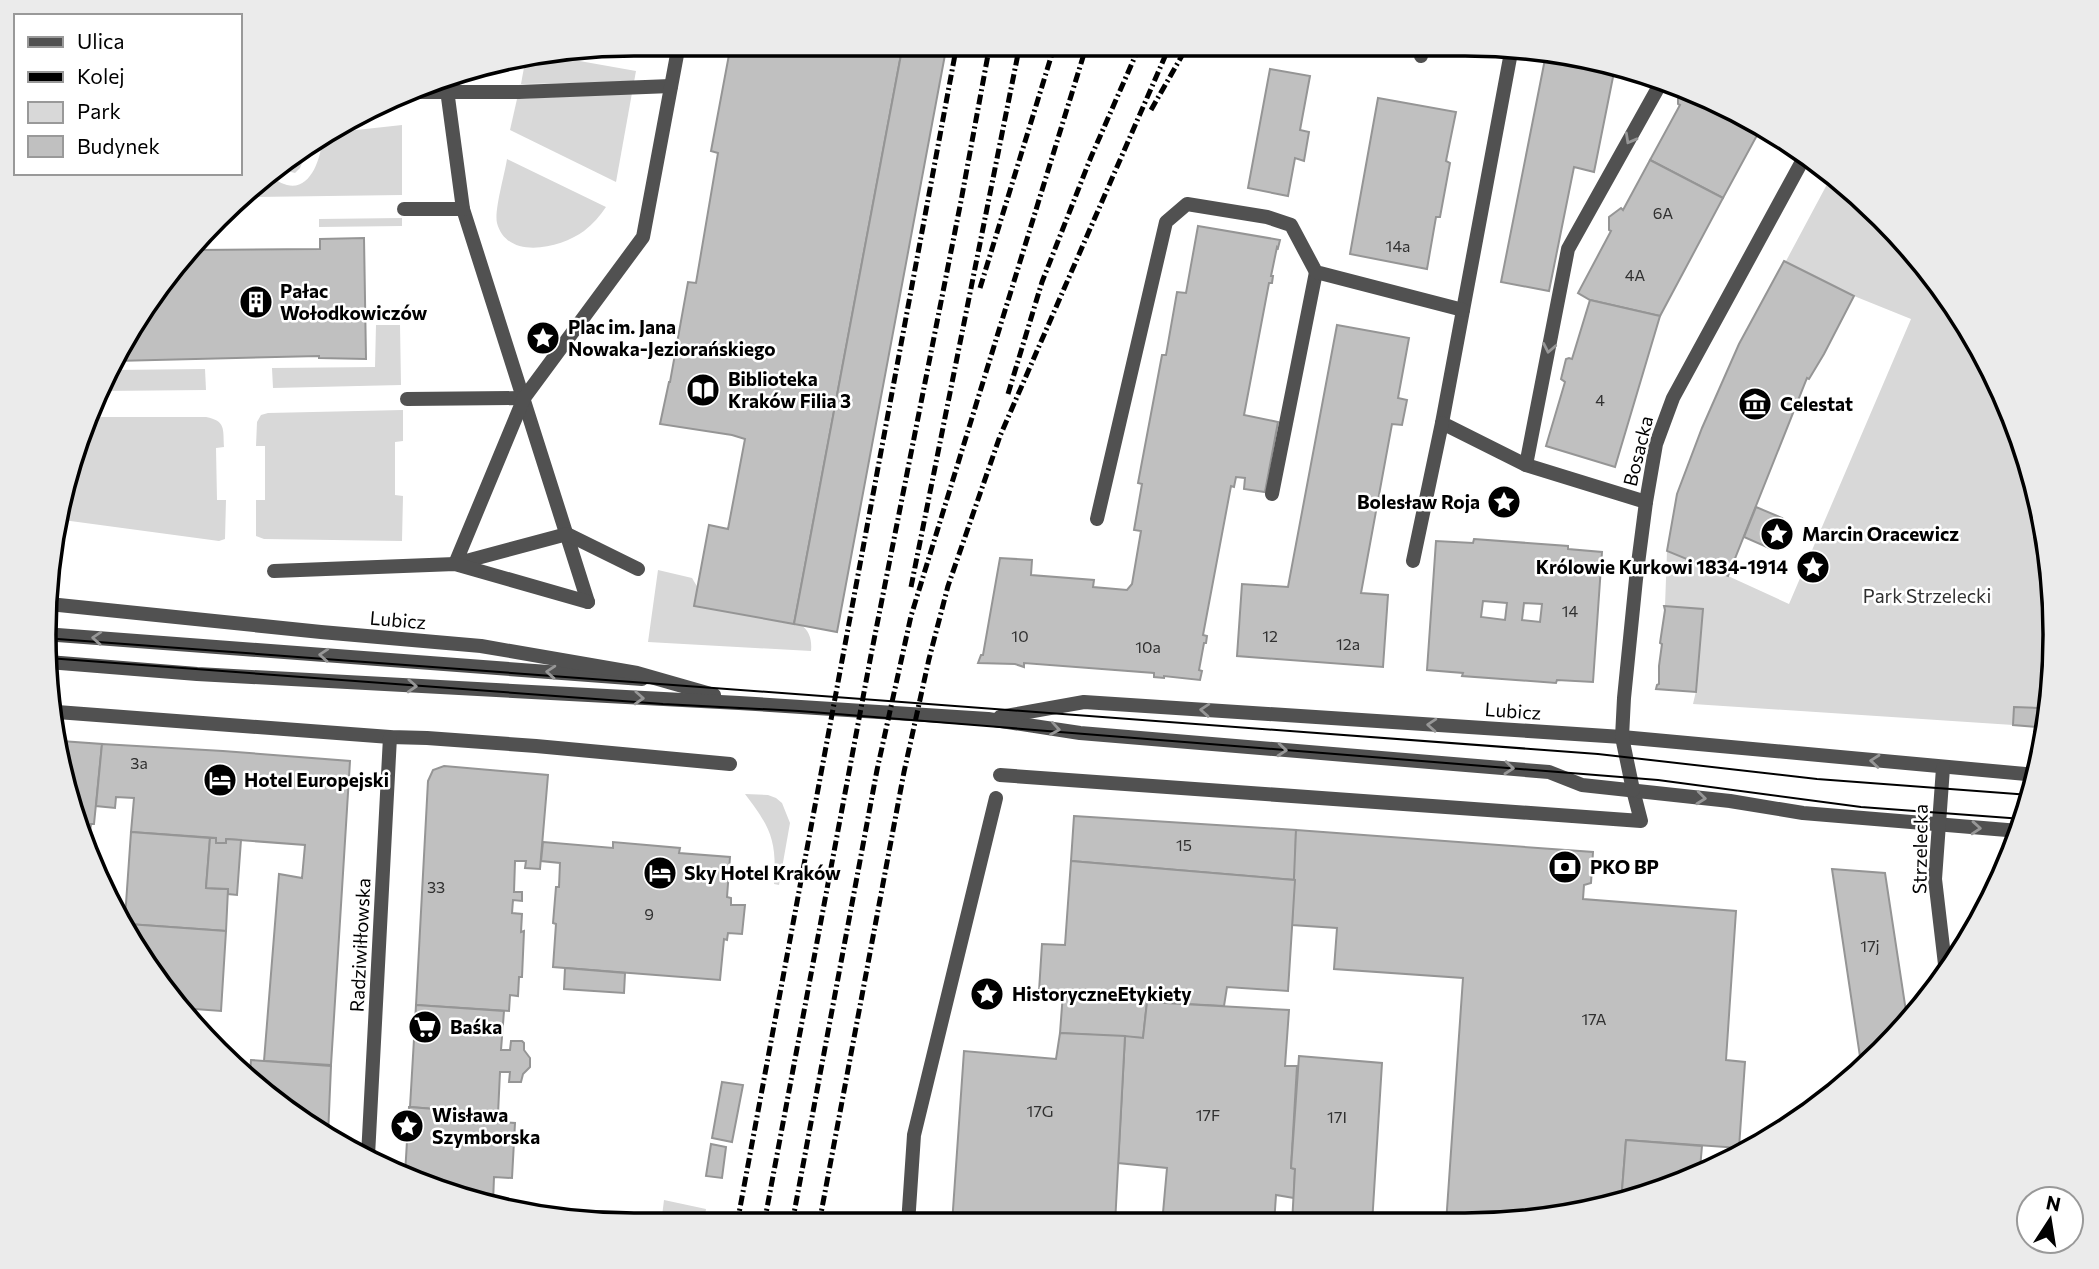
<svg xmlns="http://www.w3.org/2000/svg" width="2099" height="1269" viewBox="0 0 2099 1269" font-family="Commissioner,sans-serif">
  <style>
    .green { fill: #d8d8d8 }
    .building { fill: #c0c0c0; stroke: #959595; stroke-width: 2; fill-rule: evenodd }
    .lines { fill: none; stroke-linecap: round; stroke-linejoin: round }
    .service { stroke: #515151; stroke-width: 14 }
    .pedestrian { stroke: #515151; stroke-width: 14 }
    .minor { stroke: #515151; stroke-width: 14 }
    .tram { stroke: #000; stroke-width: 2 }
    .rail { stroke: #000; stroke-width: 5; stroke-dasharray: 10 3.5 2 3.5; stroke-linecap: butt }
    .oneway { stroke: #979797 }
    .labels { text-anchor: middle; stroke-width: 5; stroke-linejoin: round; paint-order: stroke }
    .number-label { font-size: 16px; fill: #303030 }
    .poi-label { font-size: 19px; font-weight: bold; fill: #000; stroke: #fff; text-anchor: start }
    .street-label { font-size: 19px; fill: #000; stroke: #fff }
    .park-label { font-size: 19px; fill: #2f2f2f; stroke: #fff }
    .rim { fill: none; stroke: #000; stroke-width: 3.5 }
  </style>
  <rect width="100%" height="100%" fill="#fff"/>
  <g class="green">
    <polygon points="634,44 642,44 639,57 600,49"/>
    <polygon points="557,57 636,71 634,82 521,84 525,62"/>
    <polygon points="632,93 616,182 510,130 517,99"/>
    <path d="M402 125V195L251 197V191L265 176C273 177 279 183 287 185 310 191 321 159 322 140L338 132Z"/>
    <polygon points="308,148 300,168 295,173 287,171 277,165"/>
    <path d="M507 159 606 207C600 216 593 224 584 231 561 248 507 261 497 223 494 211 505 173 507 159Z"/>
    <polygon points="1832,175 1883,217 1956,307 2010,409 2044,520 2055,635 2046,728 2038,727 2039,708 2014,707 2013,725 1693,704 1696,691 1703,609 1665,606 1667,551 1728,576 1789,604 1911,319 1854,296 1786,261"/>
    <polygon points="402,218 402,226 319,227 319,219"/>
    <polygon points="376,325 400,325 401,385 273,388 272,368 375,367"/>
    <polygon points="205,369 206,390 101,391 112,370"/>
    <polygon points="403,410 403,441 395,442 395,495 403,496 402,541 264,539 256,536 256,500 265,500 265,446 256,446 257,422 261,415 268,413"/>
    <path d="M89 417H206C226 421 223 429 224 447L216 448 217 500H226L225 539 219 541 63 520 75 445Z"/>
    <path d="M658 570 692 578 698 588 695 606 801 625C810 631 812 641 811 651L648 642Z"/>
    <path d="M745 794 768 795 776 798 782 803 790 823 779 885 774 884C777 841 771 828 745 794Z"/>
    <polygon points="664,1200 706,1209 704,1224 661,1224"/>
  </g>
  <g class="building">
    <polygon points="731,44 903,44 794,624 694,606 709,525 728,529 745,439 732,435 660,424 669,382 670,382 688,282 696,283 718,153 711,151"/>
    <polygon points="903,44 947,44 837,632 794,624"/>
    <polygon points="1546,54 1615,67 1594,172 1574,167 1549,291 1501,282"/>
    <polygon points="1270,69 1310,76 1300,130 1309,132 1304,161 1295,158 1288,196 1248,188"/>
    <polygon points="1681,88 1761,128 1723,198 1650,160 1680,105 1678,104 1678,90"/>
    <polygon points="1378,98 1456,112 1446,161 1450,163 1440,217 1436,217 1427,269 1350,254"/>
    <polygon points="1650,160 1723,198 1660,316 1590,300 1578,293 1611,231 1609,230 1609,217 1621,208 1623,210"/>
    <polygon points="1198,226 1280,240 1278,248 1277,247 1271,276 1273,276 1272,283 1269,283 1244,415 1278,422 1265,492 1244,489 1245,478 1236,477 1234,487 1231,486 1203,635 1207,636 1206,643 1204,643 1199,670 1202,671 1200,680 1164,676 1164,678 1154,677 1154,673 1024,663 1024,667 1015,664 978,663 981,655 983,655 1000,558 1032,560 1031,575 1094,580 1093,587 1127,590 1132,584 1141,531 1134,530 1142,484 1138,483 1162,355 1166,355 1177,292 1186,293"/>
    <polygon points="364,238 366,359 319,358 319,356 116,361 144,306 196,250 320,249 320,239"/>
    <polygon points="1784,261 1854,296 1824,354 1809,379 1807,378 1728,576 1667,551 1677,494 1702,428 1739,344"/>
    <polygon points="1590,300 1660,316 1615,467 1546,446 1565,382 1561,379 1566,359 1569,358 1572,359"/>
    <polygon points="1337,325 1409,338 1398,398 1407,400 1402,425 1392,424 1361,593 1388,595 1383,667 1237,656 1242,584 1288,587"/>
    <polygon points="1756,507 1782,518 1769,548 1744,537"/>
    <path d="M1474 539 1568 546V549L1602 552 1593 682 1557 680 1556 683 1462 676 1463 673 1427 670 1436 541 1473 543ZM1483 601 1507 603 1505 620 1481 617ZM1524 603 1542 604 1540 622 1522 620Z"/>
    <polygon points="1664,606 1703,609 1696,692 1656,689 1657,685 1659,684 1659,666 1662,644 1660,643 1665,610"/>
    <polygon points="2014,707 2039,708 2038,727 2013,725"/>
    <polygon points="61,741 102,744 94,824 91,824 88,850 75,825"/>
    <polygon points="102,744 223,751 350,761 331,1065 264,1061 279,874 302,878 305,845 226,839 226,843 216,843 216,838 131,832 134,798 116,797 115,808 96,806"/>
    <polygon points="444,766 548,775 540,869 525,868 526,861 515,861 514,892 522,892 522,901 513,900 512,913 522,914 521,932 524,931 522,977 519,977 518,996 510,995 509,1011 416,1005 428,781 433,770"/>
    <polygon points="1074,816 1296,830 1295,880 1071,861"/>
    <polygon points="1296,830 1593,852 1591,883 1584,885 1583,899 1736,911 1726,1060 1745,1062 1739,1148 1626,1140 1621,1203 1504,1224 1446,1224 1463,978 1334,969 1337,928 1292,925"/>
    <polygon points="131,832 210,838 206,888 228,889 226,931 128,924 125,918"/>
    <polygon points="210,838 216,838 216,843 226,843 226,839 241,840 237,895 228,894 228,889 206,888"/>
    <polygon points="543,842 613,848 613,842 680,848 679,853 730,857 727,897 731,898 731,905 745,905 742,934 728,933 727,940 724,939 720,980 553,967 556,924 553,923 556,887 559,887 560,863 541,861"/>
    <polygon points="1071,861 1295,880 1288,991 1227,987 1224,1006 1147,1002 1143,1038 1060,1033 1063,993 1039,991 1042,944 1065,945"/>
    <polygon points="1832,869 1885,873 1907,1018 1862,1070"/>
    <polygon points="1999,880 2000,880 1987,904 1987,892"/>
    <polygon points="128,924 226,931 221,1011 181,1008 166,994"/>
    <polygon points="565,968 625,973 624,993 564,989"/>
    <polygon points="1147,1002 1289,1010 1285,1066 1297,1066 1291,1168 1295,1169 1294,1198 1276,1195 1274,1224 1162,1224 1167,1168 1118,1163 1125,1036 1143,1038"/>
    <polygon points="416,1005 504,1011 501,1050 510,1050 511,1041 522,1041 524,1043 524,1050 530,1058 530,1067 523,1074 521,1082 509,1082 510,1072 500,1072 498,1114 410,1107"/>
    <polygon points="1060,1033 1125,1036 1115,1224 952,1224 964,1051 1056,1059"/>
    <polygon points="1299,1056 1382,1063 1372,1224 1292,1224 1295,1169 1291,1168"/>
    <polygon points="251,1060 331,1066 328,1136 306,1125 250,1073"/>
    <polygon points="722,1082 743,1085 732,1142 712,1138"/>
    <polygon points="409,1107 498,1114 497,1122 515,1123 512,1178 494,1177 493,1203 444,1194 405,1175"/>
    <polygon points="1626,1140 1702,1146 1700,1169 1705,1169 1621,1203"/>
    <polygon points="711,1144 726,1147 722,1178 706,1176"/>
    <polygon points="554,1214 557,1214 637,1218 636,1224 595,1224"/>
  </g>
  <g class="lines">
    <g class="service">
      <polyline points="1420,45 1421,56"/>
      <polyline points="1512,47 1442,423 1526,465 1646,502"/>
      <polyline points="1526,465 1568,249 1663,79"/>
      <polyline points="1272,494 1316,272"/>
      <polyline points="1097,519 1166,222 1187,204 1267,217 1291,225 1316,272 1463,310"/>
      <polyline points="1413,561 1442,423"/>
      <polyline points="44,634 642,679"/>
      <polyline points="1000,775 1641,821 1633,790"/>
      <polyline points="908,1224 914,1135 996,798"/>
    </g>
    <g class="pedestrian">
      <polyline points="445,75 463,209 588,602"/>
      <polyline points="412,92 519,92 671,86"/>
      <polyline points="404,209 463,209"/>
      <polyline points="407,399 524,398"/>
      <polyline points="638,569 567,534 455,564 524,398 643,237 679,44"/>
      <polyline points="274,571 455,564 588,602"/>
    </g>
    <g class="minor">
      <polyline points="49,604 321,632 481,646 637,673 714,695"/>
      <polyline points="48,662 197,674 739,703 988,719 1080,733 1549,772 1582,785 1730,801 1803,813 2019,831"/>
      <polyline points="57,712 390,737 427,738 536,746 730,764"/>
      <polyline points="1000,717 1084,702 1622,737 2036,775"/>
      <polyline points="1943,768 1935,879 1946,973"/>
      <polyline points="1633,790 1622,737 1624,698 1636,579 1646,502 1656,444 1673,398 1806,154"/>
      <polyline points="368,1156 390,737"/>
    </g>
    <g class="tram">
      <polyline points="44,638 1598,754 1817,779 2030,795"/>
      <polyline points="48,658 663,704 799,711 1658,780 1861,807 2023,819"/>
    </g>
    <g class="rail">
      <polyline points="1151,110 1188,45"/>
      <polyline points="980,288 1055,44"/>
      <polyline points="1008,394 1042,282 1091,157 1140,45"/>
      <polyline points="911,587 1020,44"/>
      <polyline points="737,1224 957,44"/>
      <polyline points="764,1224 871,655 961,201 990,44"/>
      <polyline points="792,1224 877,770 911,616 1087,44"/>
      <polyline points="819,1224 904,772 929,659 948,586 1000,436 1170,45"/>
    </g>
  </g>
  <defs><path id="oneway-chevron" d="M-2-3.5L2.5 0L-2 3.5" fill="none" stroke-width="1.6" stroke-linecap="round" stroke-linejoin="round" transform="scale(1.75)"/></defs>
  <g class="oneway">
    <use href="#oneway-chevron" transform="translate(1630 139) rotate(119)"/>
    <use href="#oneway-chevron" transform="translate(1549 348) rotate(101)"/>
    <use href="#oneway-chevron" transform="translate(97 638) rotate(-176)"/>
    <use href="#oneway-chevron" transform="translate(324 655) rotate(-176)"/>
    <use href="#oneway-chevron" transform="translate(551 672) rotate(-176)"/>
    <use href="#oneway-chevron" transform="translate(412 686) rotate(3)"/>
    <use href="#oneway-chevron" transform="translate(639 698) rotate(3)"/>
    <use href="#oneway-chevron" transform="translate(1205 710) rotate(-176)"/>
    <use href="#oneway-chevron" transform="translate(1432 725) rotate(-176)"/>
    <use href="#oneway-chevron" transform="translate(1055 729) rotate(9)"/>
    <use href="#oneway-chevron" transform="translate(1282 750) rotate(5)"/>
    <use href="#oneway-chevron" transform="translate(1875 761) rotate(-175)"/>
    <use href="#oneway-chevron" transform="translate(1509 768) rotate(5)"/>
    <use href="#oneway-chevron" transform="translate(1701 798) rotate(6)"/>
    <use href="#oneway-chevron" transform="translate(1976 828) rotate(4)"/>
  </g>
  <defs>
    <symbol id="building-disc" viewBox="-11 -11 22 22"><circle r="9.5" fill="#000" stroke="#fff"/><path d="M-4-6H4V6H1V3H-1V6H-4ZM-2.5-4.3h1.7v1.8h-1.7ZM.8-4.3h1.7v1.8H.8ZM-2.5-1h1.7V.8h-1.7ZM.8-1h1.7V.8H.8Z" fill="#fff"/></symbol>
    <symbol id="sight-disc" viewBox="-11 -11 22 22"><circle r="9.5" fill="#000" stroke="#fff"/><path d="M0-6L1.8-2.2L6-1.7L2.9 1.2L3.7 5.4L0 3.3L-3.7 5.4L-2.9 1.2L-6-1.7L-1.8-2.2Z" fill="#fff"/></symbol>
    <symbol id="library-disc" viewBox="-11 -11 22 22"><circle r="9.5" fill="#000" stroke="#fff"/><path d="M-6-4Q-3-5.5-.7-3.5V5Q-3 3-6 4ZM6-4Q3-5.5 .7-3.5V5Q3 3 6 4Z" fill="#fff"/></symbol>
    <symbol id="museum-disc" viewBox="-11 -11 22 22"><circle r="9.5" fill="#000" stroke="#fff"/><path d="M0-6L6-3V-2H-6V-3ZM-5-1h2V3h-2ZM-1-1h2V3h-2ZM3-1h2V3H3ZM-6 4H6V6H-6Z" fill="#fff"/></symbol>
    <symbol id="hotel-disc" viewBox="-11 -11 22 22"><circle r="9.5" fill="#000" stroke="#fff"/><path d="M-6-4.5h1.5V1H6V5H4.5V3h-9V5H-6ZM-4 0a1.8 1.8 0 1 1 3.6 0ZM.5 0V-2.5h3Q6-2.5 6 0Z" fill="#fff"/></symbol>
    <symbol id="bank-disc" viewBox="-11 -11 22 22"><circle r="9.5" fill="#000" stroke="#fff"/><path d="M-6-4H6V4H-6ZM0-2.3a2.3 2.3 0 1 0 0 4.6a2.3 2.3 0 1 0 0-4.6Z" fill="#fff"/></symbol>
    <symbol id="supermarket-disc" viewBox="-11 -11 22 22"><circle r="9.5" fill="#000" stroke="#fff"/><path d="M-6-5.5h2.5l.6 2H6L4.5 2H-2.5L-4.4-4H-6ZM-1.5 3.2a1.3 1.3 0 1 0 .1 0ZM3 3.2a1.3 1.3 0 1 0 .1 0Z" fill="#fff"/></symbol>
  </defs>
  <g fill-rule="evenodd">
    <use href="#building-disc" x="237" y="283" width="38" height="38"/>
    <use href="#sight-disc" x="524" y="319" width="38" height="38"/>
    <use href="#library-disc" x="684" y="371" width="38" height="38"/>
    <use href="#museum-disc" x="1736" y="385" width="38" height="38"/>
    <use href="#sight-disc" x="1485" y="483" width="38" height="38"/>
    <use href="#sight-disc" x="1758" y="515" width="38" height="38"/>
    <use href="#sight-disc" x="1794" y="548" width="38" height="38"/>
    <use href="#hotel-disc" x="201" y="761" width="38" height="38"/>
    <use href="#bank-disc" x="1546" y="848" width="38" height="38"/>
    <use href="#hotel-disc" x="641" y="854" width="38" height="38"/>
    <use href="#sight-disc" x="968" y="975" width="38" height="38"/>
    <use href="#supermarket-disc" x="406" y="1008" width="38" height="38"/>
    <use href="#sight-disc" x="388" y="1107" width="38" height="38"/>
  </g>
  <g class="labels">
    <g class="number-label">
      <text x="1663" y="219">6A</text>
      <text x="1398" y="252">14a</text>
      <text x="1635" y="281">4A</text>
      <text x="1600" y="406">4</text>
      <text x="1570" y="617">14</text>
      <text x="1020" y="642">10</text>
      <text x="1270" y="642">12</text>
      <text x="1348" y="650">12a</text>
      <text x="1148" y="653">10a</text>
      <text x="139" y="769">3a</text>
      <text x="1184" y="851">15</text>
      <text x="436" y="893">33</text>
      <text x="649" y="920">9</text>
      <text x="1870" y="952">17j</text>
      <text x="1594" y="1025">17A</text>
      <text x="1040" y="1117">17G</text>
      <text x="1208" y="1121">17F</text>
      <text x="1337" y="1123">17I</text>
    </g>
    <g class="poi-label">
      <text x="280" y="298">Pałac<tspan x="280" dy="22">Wołodkowiczów</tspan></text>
      <text x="568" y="334">Plac im. Jana<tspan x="568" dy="22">Nowaka-Jeziorańskiego</tspan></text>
      <text x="728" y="386">Biblioteka<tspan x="728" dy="22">Kraków Filia 3</tspan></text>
      <text x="1780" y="411">Celestat</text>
      <text x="1480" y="509" text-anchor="end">Bolesław Roja</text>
      <text x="1802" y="541">Marcin Oracewicz</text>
      <text x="1788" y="574" text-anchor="end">Królowie Kurkowi 1834-1914</text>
      <text x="244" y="787">Hotel Europejski</text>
      <text x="1590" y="874">PKO BP</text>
      <text x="684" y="880">Sky Hotel Kraków</text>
      <text x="1012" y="1001">HistoryczneEtykiety</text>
      <text x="450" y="1034">Baśka</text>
      <text x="432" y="1122">Wisława<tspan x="432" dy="22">Szymborska</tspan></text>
    </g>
    <g class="street-label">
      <text transform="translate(1638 451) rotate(-76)" y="7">Bosacka</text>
      <text transform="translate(398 620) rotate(5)" y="7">Lubicz</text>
      <text transform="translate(1513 711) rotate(4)" y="7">Lubicz</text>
      <text transform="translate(1920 849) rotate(-89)" y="7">Strzelecka</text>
      <text transform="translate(360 945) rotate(-87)" y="7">Radziwiłłowska</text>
    </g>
    <g class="park-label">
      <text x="1927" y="603">Park Strzelecki</text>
    </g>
  </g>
  <path d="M0 0H2099V1269H0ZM634 56H1465A578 578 0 0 1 2043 634V635A578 578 0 0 1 1465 1213H634A578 578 0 0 1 56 635V634A578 578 0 0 1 634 56Z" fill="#ebebeb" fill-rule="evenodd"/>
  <path class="rim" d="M634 56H1465A578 578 0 0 1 2043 634V635A578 578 0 0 1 1465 1213H634A578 578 0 0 1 56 635V634A578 578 0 0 1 634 56Z"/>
  <rect x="14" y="14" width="228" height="161" fill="#ffffff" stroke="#999999" stroke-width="2"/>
  <rect x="28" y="37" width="35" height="10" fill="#515151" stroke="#999999" stroke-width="2"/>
  <text x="77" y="49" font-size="21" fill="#000000">Ulica</text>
  <rect x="28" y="72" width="35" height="10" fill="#000000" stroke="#999999" stroke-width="2"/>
  <text x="77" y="84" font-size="21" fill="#000000">Kolej</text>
  <rect x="28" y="102" width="35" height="21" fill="#d8d8d8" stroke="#999999" stroke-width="2"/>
  <text x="77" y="119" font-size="21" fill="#000000">Park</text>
  <rect x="28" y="136" width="35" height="21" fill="#c0c0c0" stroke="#999999" stroke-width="2"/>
  <text x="77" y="154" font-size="21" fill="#000000">Budynek</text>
  <g transform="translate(2050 1220) rotate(12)"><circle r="33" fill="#ffffff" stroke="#999999" stroke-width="2"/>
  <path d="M0-5L12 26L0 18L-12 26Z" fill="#000000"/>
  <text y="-10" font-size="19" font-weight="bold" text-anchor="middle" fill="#000000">N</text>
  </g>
</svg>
